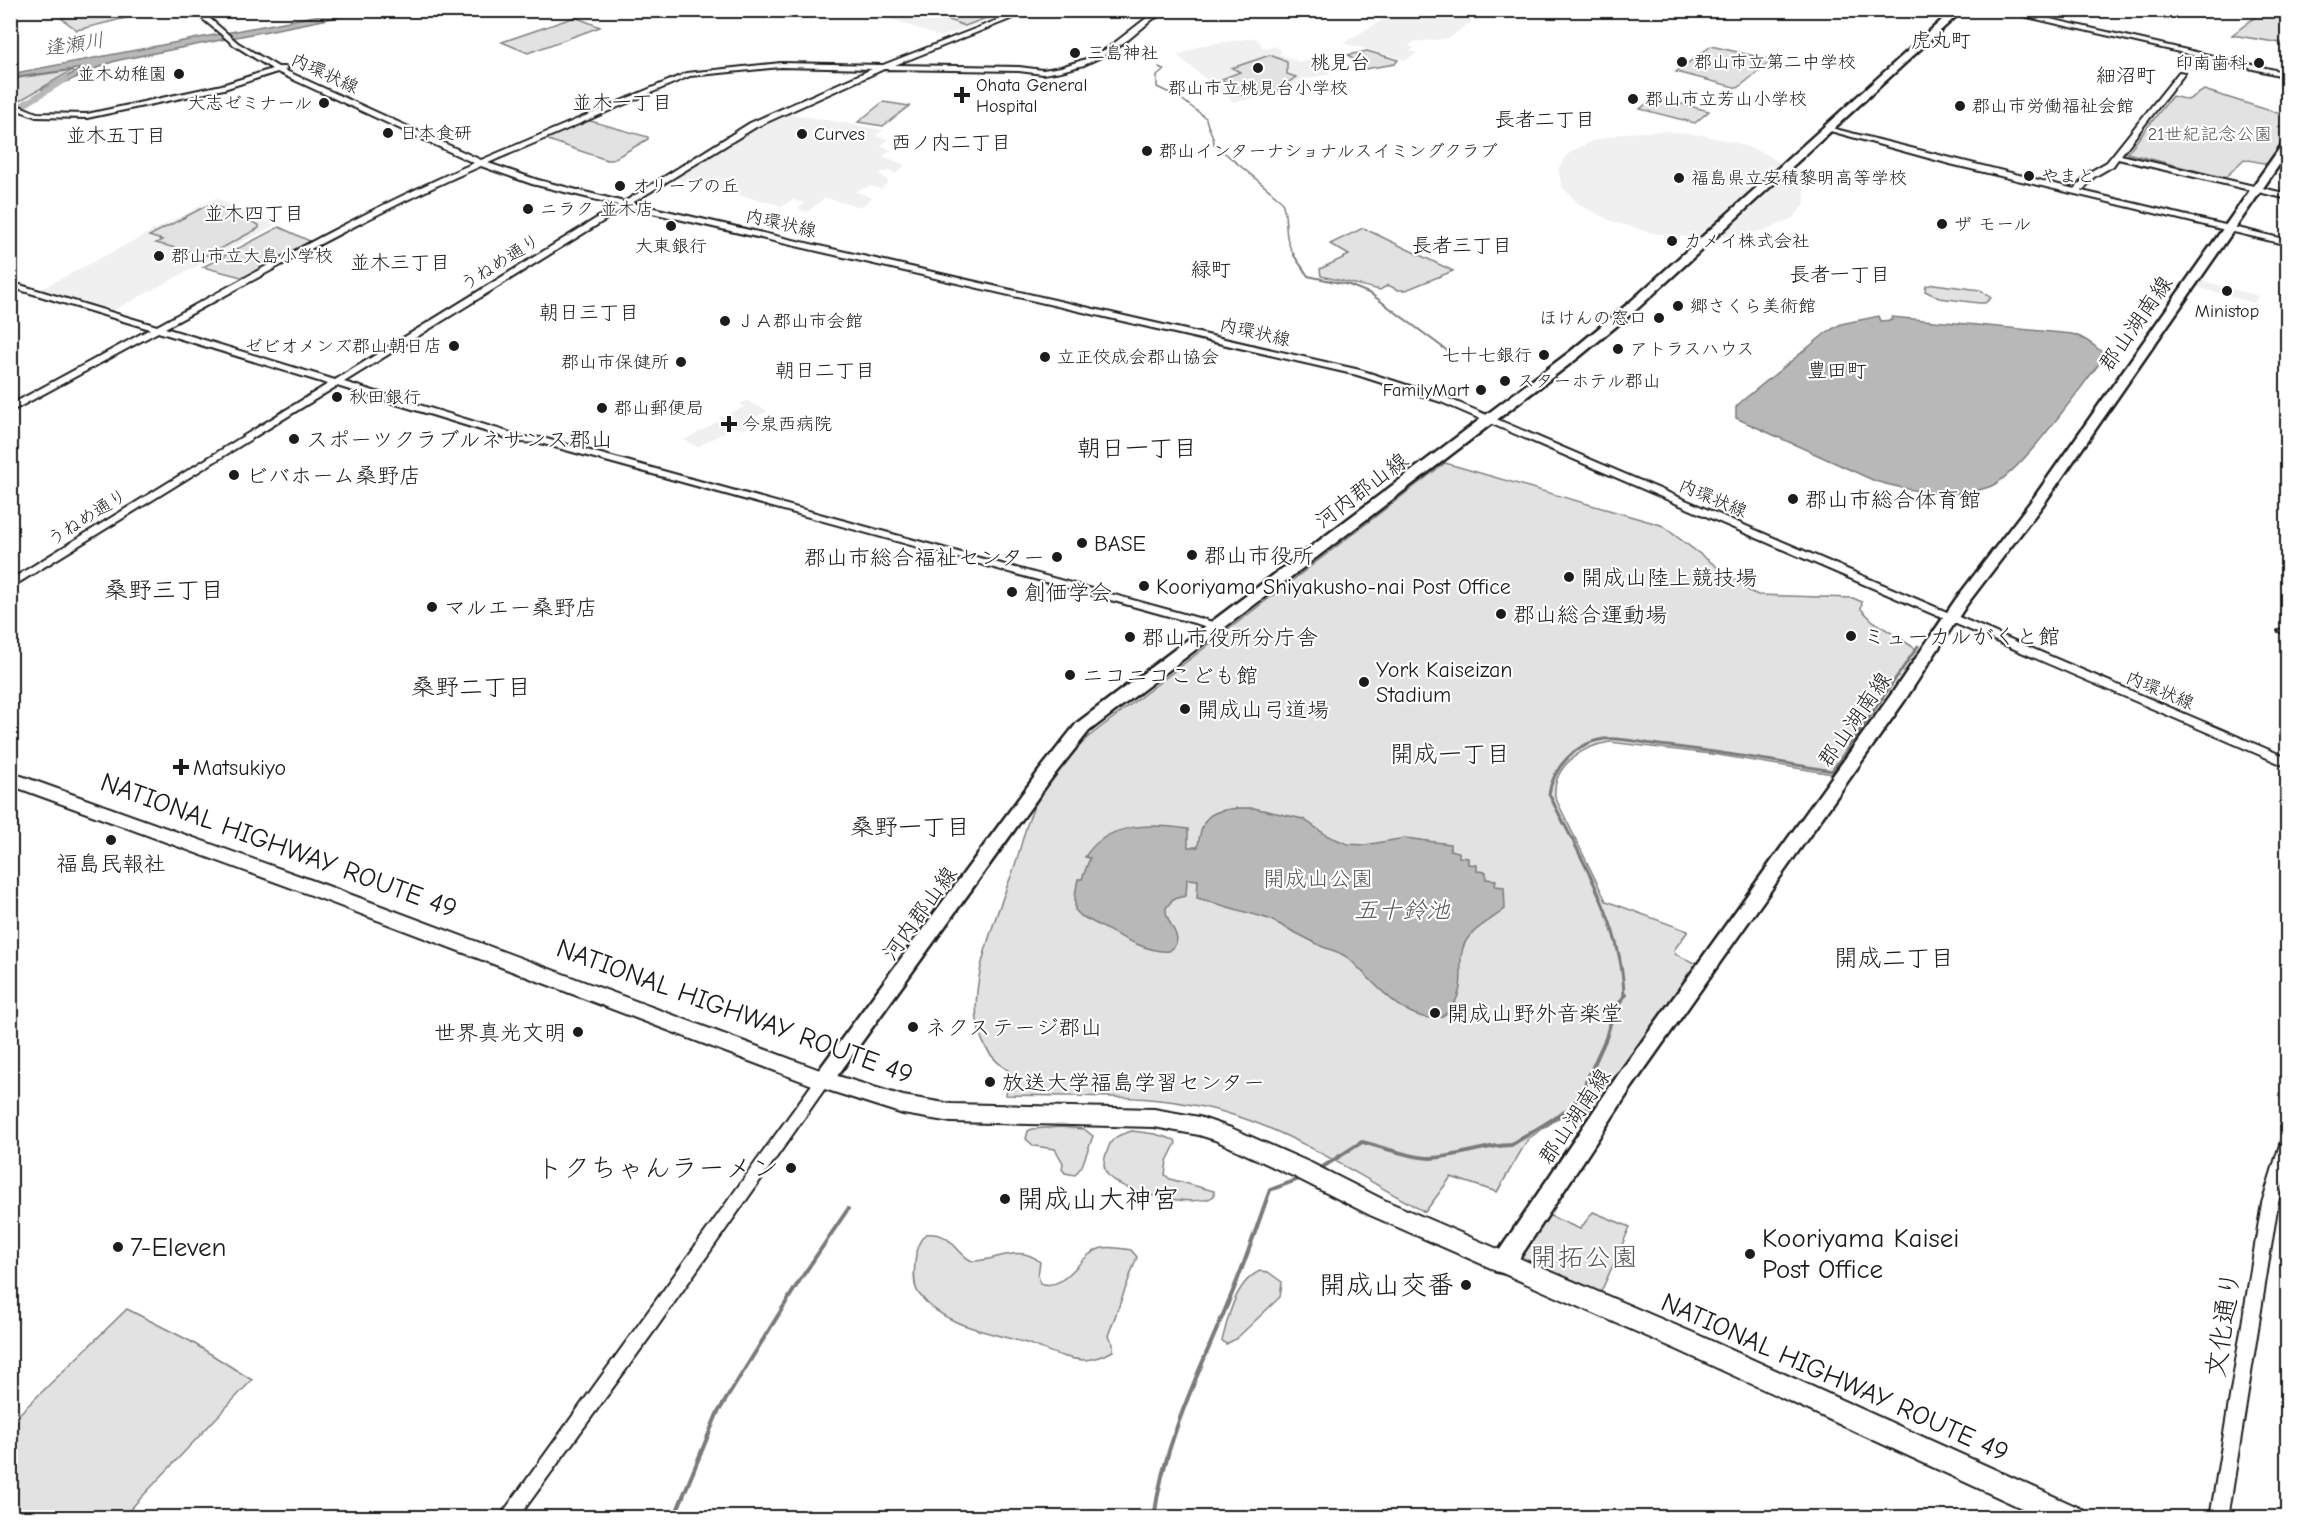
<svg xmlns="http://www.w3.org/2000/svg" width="2298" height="1528" viewBox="0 0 2298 1528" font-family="'Comic Neue','Klee One',sans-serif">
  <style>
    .built { fill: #f0f0f0 }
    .green { fill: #e2e2e2; stroke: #7f7f7f; stroke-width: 1.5 }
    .water { fill: #b8b8b8; stroke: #7a7a7a; stroke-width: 1.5 }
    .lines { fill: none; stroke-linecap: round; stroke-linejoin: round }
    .stream-far3 { stroke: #7a7a7a; stroke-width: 1.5 }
    .stream-far2 { stroke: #7a7a7a; stroke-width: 2 }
    .stream-far1 { stroke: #7a7a7a; stroke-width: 3 }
    .stream { stroke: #7a7a7a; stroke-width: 4 }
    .river { fill: #b8b8b8; fill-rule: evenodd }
    .minor-casing { stroke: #1c1c1c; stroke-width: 4 }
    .major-casing { stroke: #1c1c1c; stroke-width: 5 }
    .highway-casing { stroke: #1c1c1c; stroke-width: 4 }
    .minor { fill: #fff; fill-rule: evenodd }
    .major { fill: #fff; fill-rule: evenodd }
    .highway { fill: #fff; fill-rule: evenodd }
    .poi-dot { fill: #1c1c1c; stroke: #fff; stroke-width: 2 }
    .labels { text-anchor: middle; stroke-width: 4.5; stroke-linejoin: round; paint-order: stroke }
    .far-poi-label { font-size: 18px; fill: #1c1c1c; stroke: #fff; text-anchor: start }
    .far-street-label { font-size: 18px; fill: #1c1c1c; stroke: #fff }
    .far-park-label { font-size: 18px; fill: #575757; stroke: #fff }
    .far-neighbourhood-label { font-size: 20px; fill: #1c1c1c; stroke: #fff }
    .far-water-label { font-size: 20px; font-style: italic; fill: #5a5a5a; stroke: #fff }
    .street-label { font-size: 22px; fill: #1c1c1c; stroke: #fff }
    .poi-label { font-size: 22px; fill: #1c1c1c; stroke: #fff; text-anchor: start }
    .park-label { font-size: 22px; fill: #575757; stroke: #fff }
    .neighbourhood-label { font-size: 24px; fill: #1c1c1c; stroke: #fff }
    .water-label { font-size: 24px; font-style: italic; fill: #5a5a5a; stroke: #fff }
    .near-street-label { font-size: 27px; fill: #1c1c1c; stroke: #fff }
    .near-poi-label { font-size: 27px; fill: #1c1c1c; stroke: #fff; text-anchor: start }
    .near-park-label { font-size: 27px; fill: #575757; stroke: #fff }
  </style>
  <rect width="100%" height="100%" fill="#fff"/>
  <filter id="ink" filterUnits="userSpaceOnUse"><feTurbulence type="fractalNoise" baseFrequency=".0167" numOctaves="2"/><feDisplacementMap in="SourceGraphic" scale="12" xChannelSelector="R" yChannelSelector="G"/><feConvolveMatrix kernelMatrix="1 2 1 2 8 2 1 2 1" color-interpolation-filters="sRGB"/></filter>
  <g filter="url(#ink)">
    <g class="built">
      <polygon points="869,11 1013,11 941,37"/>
      <polygon points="1391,11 1472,11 1471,22 1449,38 1414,42 1409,46 1415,48 1410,51 1417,53 1406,60 1343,43 1396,12"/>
      <polygon points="1254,38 1258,39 1262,47 1267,49 1275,46 1281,50 1280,54 1299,62 1316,60 1331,74 1299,80 1298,84 1278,95 1234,102 1178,56 1198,46"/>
      <polygon points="785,113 884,130 875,136 889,139 881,145 891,150 883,156 905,165 896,174 888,171 879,173 889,182 881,189 870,186 855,191 872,198 861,207 825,198 807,212 798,209 805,203 792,200 782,206 673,178"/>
      <polygon points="1664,131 1702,135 1737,143 1768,155 1791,170 1804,186 1805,203 1793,218 1769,229 1736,236 1696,238 1652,233 1611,221 1580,205 1562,187 1558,169 1569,153 1592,141 1625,133"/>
      <polygon points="216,198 275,225 114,310 41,289"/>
      <polygon points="2200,280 2258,296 2254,303 2196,287"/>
      <polygon points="747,401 768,411 742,423 748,428 742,430 736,426 697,447 684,440 721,420 719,418 744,407 740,404"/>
    </g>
    <g class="green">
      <polygon points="110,11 136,11 138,15 77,30 61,18"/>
      <polygon points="901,11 1004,11 965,26 928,12 913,15"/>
      <polygon points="2263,11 2287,11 2287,44 2232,35"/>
      <polygon points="575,17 600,27 528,53 502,42"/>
      <polygon points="1711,46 1772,60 1738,88 1676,72"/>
      <polygon points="1367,51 1398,60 1395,64 1365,69 1348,55"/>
      <polygon points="1270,55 1287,62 1287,74 1296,77 1276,91 1239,95 1222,79 1240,72 1232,68"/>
      <polygon points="73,70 19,101 11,97 11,79"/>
      <polygon points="2204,90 2287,116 2287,120 2278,127 2287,131 2287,139 2268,164 2244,159 2225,178 2127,153 2172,96 2188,100"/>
      <polygon points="1655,97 1709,111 1695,123 1640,109"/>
      <polygon points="883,102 909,106 883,126 858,122"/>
      <polygon points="587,120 648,137 648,139 612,160 607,160 545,139"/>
      <polygon points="213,205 259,225 259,228 209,255 203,255 156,243 162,240 149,236 204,207"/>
      <polygon points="279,227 312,242 245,278 203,267"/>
      <polygon points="1363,228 1453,271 1406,290 1398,290 1388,285 1380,290 1321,276 1320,269 1349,255 1330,244"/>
      <polygon points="1934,284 1980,290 1991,298 1985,303 1979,303 1939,298 1925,291 1926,286"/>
      <path d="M1445 463 1661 525 1751 592 1758 595 1853 598 1862 602 1861 609 1873 621 1916 649 1832 774 1719 755 1610 742C1582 746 1552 766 1555 797L1606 901 1688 931 1674 950 1675 954 1699 965 1597 1110 1579 1107 1572 1109 1528 1139 1497 1192 1451 1177 1425 1212C1366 1180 1297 1134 1233 1115 1161 1092 1082 1097 1006 1095L1009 1071C1000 1065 992 1058 986 1048 958 1001 997 915 1014 868 1021 848 1025 825 1034 807 1048 781 1068 759 1087 738Z"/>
      <polygon points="1060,1127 1084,1129 1093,1136 1082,1166 1075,1175 1065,1173 1062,1169 1063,1163 1055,1149 1034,1146 1026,1139 1028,1131 1032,1129"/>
      <path d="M1132 1131 1155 1134 1175 1140 1176 1143 1167 1161 1165 1175 1170 1179 1214 1191V1196C1198 1209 1115 1193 1106 1172 1102 1164 1105 1156 1108 1149 1111 1137 1121 1134 1132 1131Z"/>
      <polygon points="1541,1212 1580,1229 1593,1212 1630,1227 1600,1294 1523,1261 1516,1253"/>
      <path d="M926 1234C953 1232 954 1252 972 1261 995 1262 1019 1243 1040 1262L1038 1275 1040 1283C1067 1293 1079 1252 1103 1248 1112 1246 1123 1249 1131 1250L1137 1257 1108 1336 1113 1344V1351C1106 1355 1092 1360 1083 1360 1063 1359 1045 1349 1026 1343 990 1332 944 1327 919 1294 913 1286 914 1273 915 1263 916 1252 917 1242 926 1234Z"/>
      <path d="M1260 1271 1268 1272 1282 1282 1280 1297 1236 1339 1226 1344 1222 1341C1228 1318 1235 1282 1260 1271Z"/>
      <polygon points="127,1309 190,1341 252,1380 123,1517 11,1517 11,1422"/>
    </g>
    <g class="water">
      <path d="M341 11H369L119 60C92 67 69 85 41 90L83 68 11 78 10 74Z"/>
      <path d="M1879 316 1881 321 1892 320V317L2072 334C2084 337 2094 345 2103 353L2102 360C2079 389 2019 476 1989 487 1952 500 1910 491 1875 481L1736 418V407L1742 401 1827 332 1841 324Z"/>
      <path d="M1240 808H1254L1303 819 1328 836 1348 844 1365 845 1405 838 1450 844V850L1459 852V857L1468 858V864L1477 865V871L1486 872V879L1496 880 1495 886 1504 887 1505 909C1493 919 1474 928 1466 941 1454 961 1469 983 1452 1007 1448 1012 1444 1017 1437 1018 1403 1022 1370 977 1348 958 1340 952 1332 950 1323 947L1269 919 1197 898 1198 880 1187 879 1186 896 1173 899 1166 908C1164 924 1189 938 1169 951 1145 954 1104 927 1081 916L1075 910V895L1078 879H1082L1090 858 1085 857C1107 821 1153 824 1188 829V847H1198C1201 817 1209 810 1240 808Z"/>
    </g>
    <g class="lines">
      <path class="stream-far3" d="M1159 67 1164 70 1157 76V87L1180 98 1206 118C1207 128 1214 134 1214 144L1281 200C1290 219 1281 234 1294 255"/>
      <polyline class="stream-far2" points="1293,254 1308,276 1349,285 1371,294 1453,355"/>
      <path class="stream-far1" d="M1624 997C1623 924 1580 857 1549 794 1553 767 1576 743 1604 739 1621 737 1642 743 1659 745 1717 751 1774 761 1832 771L1918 646"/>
      <g class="stream">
        <path d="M1318 1170 1362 1142C1382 1147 1412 1158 1431 1158 1459 1157 1484 1145 1511 1145L1571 1108 1582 1091 1606 1038 1613 1013 1625 995"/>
        <polyline points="674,1518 717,1414 800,1280 848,1209"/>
        <path d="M1154 1518C1165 1434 1206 1359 1237 1281 1249 1251 1259 1220 1270 1190L1302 1178"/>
      </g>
      <polygon class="river" points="65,76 73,78 10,117 10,109"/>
      <defs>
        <g id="minor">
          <path d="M192 10H200L238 43 278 67H285L287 68 284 70 481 160 687 73 781 63 883 65 1023 10H1033L895 65 1019 67 1043 70 1061 67 1089 58 1108 48 1153 13 1159 10H1171L1153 19 1129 39 1103 56 1084 65 1061 71 1043 74 1019 71 884 69 756 127 632 203 1360 370 1447 398 2288 758V767L1441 402 1357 375 626 207 344 382 524 437 543 438 1220 624 1222 626 1220 628H1212L540 443 520 442 337 386 10 588V580L328 384 158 332 10 412V405L150 329 10 287V282L157 326C261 269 365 210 474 163L277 72 224 89 87 118 36 117 10 107V102L37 113 87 114 222 85 272 69 234 45ZM781 67 872 69 750 123 624 202 538 180 488 163 690 76ZM481 166 532 184 618 205 335 380 165 328C269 272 372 213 481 166Z"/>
          <polygon points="1997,10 2011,10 2288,73 2288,77"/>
          <polygon points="2179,72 2185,73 2121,155 2288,194 2288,199 2118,159 2113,166 2094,177 2082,191 2288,240 2288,245 1950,164 1823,129 1827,127 2075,189 2088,173 2107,162"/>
          <polygon points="2284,628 2288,628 2288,635 2278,631"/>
          <polygon points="823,1074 828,1076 830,1080 828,1084 657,1327 518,1518 499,1518 818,1076"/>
          <polygon points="2288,1135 2288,1168 2278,1203 2228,1518 2210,1518 2262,1203 2281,1141 2283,1137"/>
        </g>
        <g id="major">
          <polygon points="1953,10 1963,10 1637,309 1579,357 1089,731 1051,779 830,1086 823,1088 816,1086 813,1080 816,1074 1039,771 1077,723 1571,351 1629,303"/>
          <polygon points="2288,141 2288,152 2045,502 1967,604 1905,700 1632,1087 1511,1271 1503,1273 1495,1271 1492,1264 1495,1257 1618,1075 1893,692 1956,599 2035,496 2284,142"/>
        </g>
        <polygon id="highway" points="10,772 325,885 828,1073 903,1096 951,1104 1154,1109 1199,1117 1231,1128 1311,1163 1386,1201 1696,1334 2082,1509 2086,1518 2043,1518 1678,1350 1370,1215 1295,1177 1215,1140 1199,1135 1154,1127 951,1122 903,1114 815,1086 311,895 10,785"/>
      </defs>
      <use href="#minor" class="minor-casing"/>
      <use href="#major" class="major-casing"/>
      <use href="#highway" class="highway-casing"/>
      <use href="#minor" class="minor"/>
      <use href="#major" class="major"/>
      <use href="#highway" class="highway"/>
    </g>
  </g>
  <g class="poi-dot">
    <circle cx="1075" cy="53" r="6"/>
    <circle cx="1682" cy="62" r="6"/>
    <circle cx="2259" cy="63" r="6"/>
    <circle cx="1258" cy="68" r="6"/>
    <circle cx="179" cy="74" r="6"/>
    <path d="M959 86h6v6h6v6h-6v6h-6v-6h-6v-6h6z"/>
    <circle cx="1633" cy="99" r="6"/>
    <circle cx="324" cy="103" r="6"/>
    <circle cx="1960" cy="106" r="6"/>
    <circle cx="388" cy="133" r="6"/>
    <circle cx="802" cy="134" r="6"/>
    <circle cx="1147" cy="151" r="6"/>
    <circle cx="2029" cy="176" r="6"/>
    <circle cx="1679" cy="178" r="6"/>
    <circle cx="620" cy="186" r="6"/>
    <circle cx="528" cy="209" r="6"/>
    <circle cx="1942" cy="224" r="6"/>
    <circle cx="671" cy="226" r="6"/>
    <circle cx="1672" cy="241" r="6"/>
    <circle cx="159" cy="256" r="6"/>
    <circle cx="2227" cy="291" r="6"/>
    <circle cx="1678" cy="306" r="6"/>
    <circle cx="1659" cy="318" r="6"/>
    <circle cx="725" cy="321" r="6"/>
    <circle cx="454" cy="346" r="6"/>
    <circle cx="1618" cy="349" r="6"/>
    <circle cx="1544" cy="355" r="6"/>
    <circle cx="1045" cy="357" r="6"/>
    <circle cx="681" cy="362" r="6"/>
    <circle cx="1505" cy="381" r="6"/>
    <circle cx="1481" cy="390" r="6"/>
    <circle cx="337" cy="397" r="6"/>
    <circle cx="602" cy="408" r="6"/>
    <path d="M726 415h6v6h6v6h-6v6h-6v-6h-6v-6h6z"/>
    <circle cx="294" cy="439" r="6"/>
    <circle cx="234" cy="475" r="6"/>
    <circle cx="1793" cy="499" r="6"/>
    <circle cx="1082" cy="543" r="6"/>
    <circle cx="1192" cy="555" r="6"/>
    <circle cx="1057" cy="557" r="6"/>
    <circle cx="1569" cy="577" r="6"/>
    <circle cx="1144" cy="586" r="6"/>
    <circle cx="1012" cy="592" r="6"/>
    <circle cx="432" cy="607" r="6"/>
    <circle cx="1501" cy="614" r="6"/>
    <circle cx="1851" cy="636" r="6"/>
    <circle cx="1130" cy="637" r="6"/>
    <circle cx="1070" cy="675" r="6"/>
    <circle cx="1364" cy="682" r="6"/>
    <circle cx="1185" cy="709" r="6"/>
    <path d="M178 758h6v6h6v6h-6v6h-6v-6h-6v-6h6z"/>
    <circle cx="111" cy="840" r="6"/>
    <circle cx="1435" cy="1013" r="6"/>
    <circle cx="913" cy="1027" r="6"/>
    <circle cx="578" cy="1032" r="6"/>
    <circle cx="990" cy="1082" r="6"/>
    <circle cx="791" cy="1168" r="6"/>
    <circle cx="1005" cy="1199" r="6"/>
    <circle cx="118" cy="1247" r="6"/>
    <circle cx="1750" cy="1254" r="6"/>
    <circle cx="1466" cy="1285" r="6"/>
  </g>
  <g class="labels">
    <g class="far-poi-label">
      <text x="1087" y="59">三島神社</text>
      <text x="1694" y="68">郡山市立第二中学校</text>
      <text x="2247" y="69" text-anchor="end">印南歯科</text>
      <text x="167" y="80" text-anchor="end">並木幼稚園</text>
      <text x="976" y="91">Ohata General<tspan x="976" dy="21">Hospital</tspan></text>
      <text x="1258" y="94" text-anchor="middle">郡山市立桃見台小学校</text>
      <text x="1645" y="105">郡山市立芳山小学校</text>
      <text x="312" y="109" text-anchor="end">大志ゼミナール</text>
      <text x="1972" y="112">郡山市労働福祉会館</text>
      <text x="400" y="139">日本食研</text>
      <text x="814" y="140">Curves</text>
      <text x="1159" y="157">郡山インターナショナルスイミングクラブ</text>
      <text x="2041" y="182">やまと</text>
      <text x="1691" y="184">福島県立安積黎明高等学校</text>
      <text x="632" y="192">オリーブの丘</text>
      <text x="540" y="215">ニラク 並木店</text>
      <text x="1954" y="230">ザ モール</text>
      <text x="1684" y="247">カメイ株式会社</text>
      <text x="671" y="252" text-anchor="middle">大東銀行</text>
      <text x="171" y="262">郡山市立大島小学校</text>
      <text x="1690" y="312">郷さくら美術館</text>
      <text x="2227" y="317" text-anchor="middle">Ministop</text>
      <text x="1647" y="324" text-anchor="end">ほけんの窓口</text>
      <text x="737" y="327">ＪＡ郡山市会館</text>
      <text x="442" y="352" text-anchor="end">ゼビオメンズ郡山朝日店</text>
      <text x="1630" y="355">アトラスハウス</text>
      <text x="1532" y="361" text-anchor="end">七十七銀行</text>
      <text x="1057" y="363">立正佼成会郡山協会</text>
      <text x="669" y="368" text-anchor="end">郡山市保健所</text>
      <text x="1517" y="387">スターホテル郡山</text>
      <text x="1469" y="396" text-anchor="end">FamilyMart</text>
      <text x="349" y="403">秋田銀行</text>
      <text x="614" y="414">郡山郵便局</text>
      <text x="742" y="430">今泉西病院</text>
    </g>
    <g class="far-street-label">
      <text transform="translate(325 73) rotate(25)" y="6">内環状線</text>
      <text transform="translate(781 223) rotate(13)" y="6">内環状線</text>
      <text transform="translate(500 262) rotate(-32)" y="6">うねめ通り</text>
      <text transform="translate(1255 332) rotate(13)" y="6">内環状線</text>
      <text transform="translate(1713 498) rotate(23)" y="6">内環状線</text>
      <text transform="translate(87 517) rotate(-32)" y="6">うねめ通り</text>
      <text transform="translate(2160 690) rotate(23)" y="6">内環状線</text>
    </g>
    <g class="far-park-label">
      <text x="2210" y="140">21世紀記念公園</text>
    </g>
    <g class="far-neighbourhood-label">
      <text x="1941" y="47">虎丸町</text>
      <text x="1340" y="69">桃見台</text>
      <text x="2126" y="82">細沼町</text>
      <text x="622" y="109">並木一丁目</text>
      <text x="1545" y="126">長者二丁目</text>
      <text x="116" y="142">並木五丁目</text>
      <text x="951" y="149">西ノ内二丁目</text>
      <text x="254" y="220">並木四丁目</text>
      <text x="1462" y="252">長者三丁目</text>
      <text x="400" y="269">並木三丁目</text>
      <text x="1211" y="276">緑町</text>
      <text x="1840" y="281">長者一丁目</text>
      <text x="589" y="319">朝日三丁目</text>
      <text x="825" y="377">朝日二丁目</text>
      <text x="1837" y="377">豊田町</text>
    </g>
    <g class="far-water-label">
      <text transform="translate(74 44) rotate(-9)" y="7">逢瀬川</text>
    </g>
    <g class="street-label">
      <text transform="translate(2135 323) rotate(-55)" y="8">郡山湖南線</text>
      <text transform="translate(1361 490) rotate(-37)" y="8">河内郡山線</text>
      <text transform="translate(1854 719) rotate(-55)" y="8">郡山湖南線</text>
      <text transform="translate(919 913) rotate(-54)" y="8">河内郡山線</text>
      <text transform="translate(1574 1116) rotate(-56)" y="8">郡山湖南線</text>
    </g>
    <g class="poi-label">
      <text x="306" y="447">スポーツクラブルネサンス郡山</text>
      <text x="246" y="483">ビバホーム桑野店</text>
      <text x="1805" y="507">郡山市総合体育館</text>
      <text x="1094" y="551">BASE</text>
      <text x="1204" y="563">郡山市役所</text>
      <text x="1045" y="565" text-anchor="end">郡山市総合福祉センター</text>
      <text x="1581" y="585">開成山陸上競技場</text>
      <text x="1156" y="594">Kooriyama Shiyakusho-nai Post Office</text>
      <text x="1024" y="600">創価学会</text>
      <text x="444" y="615">マルエー桑野店</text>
      <text x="1513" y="622">郡山総合運動場</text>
      <text x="1863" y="644">ミューカルがくと館</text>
      <text x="1142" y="645">郡山市役所分庁舎</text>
      <text x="1376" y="677">York Kaiseizan<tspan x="1376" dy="25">Stadium</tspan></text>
      <text x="1082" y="683">ニコニコこども館</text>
      <text x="1197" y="717">開成山弓道場</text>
      <text x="193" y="775">Matsukiyo</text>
      <text x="111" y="871" text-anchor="middle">福島民報社</text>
      <text x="1447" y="1021">開成山野外音楽堂</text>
      <text x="925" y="1035">ネクステージ郡山</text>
      <text x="566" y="1040" text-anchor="end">世界真光文明</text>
      <text x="1002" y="1090">放送大学福島学習センター</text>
    </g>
    <g class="park-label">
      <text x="1318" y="886">開成山公園</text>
    </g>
    <g class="neighbourhood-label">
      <text x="1137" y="456">朝日一丁目</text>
      <text x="164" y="598">桑野三丁目</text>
      <text x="471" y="695">桑野二丁目</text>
      <text x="1450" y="762">開成一丁目</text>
      <text x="910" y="835">桑野一丁目</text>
      <text x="1894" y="966">開成二丁目</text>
    </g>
    <g class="water-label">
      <text x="1402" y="918">五十鈴池</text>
    </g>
    <g class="near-street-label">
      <text transform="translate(279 845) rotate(20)" y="9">NATIONAL HIGHWAY ROUTE 49</text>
      <text transform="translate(735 1011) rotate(20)" y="9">NATIONAL HIGHWAY ROUTE 49</text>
      <text transform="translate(2223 1324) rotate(-81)" y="9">文化通り</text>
      <text transform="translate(1835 1377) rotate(24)" y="9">NATIONAL HIGHWAY ROUTE 49</text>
    </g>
    <g class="near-poi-label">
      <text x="779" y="1177" text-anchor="end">トクちゃんラーメン</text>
      <text x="1017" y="1208">開成山大神宮</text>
      <text x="1762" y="1247">Kooriyama Kaisei<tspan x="1762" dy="31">Post Office</tspan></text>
      <text x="130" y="1256">7-Eleven</text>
      <text x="1454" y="1294" text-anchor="end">開成山交番</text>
    </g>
    <g class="near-park-label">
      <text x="1584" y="1266">開拓公園</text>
    </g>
  </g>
  <rect width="2298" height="1528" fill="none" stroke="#fff" stroke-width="36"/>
  <rect x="18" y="18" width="2262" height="1492" fill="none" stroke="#1c1c1c" stroke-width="2" filter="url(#ink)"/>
</svg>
